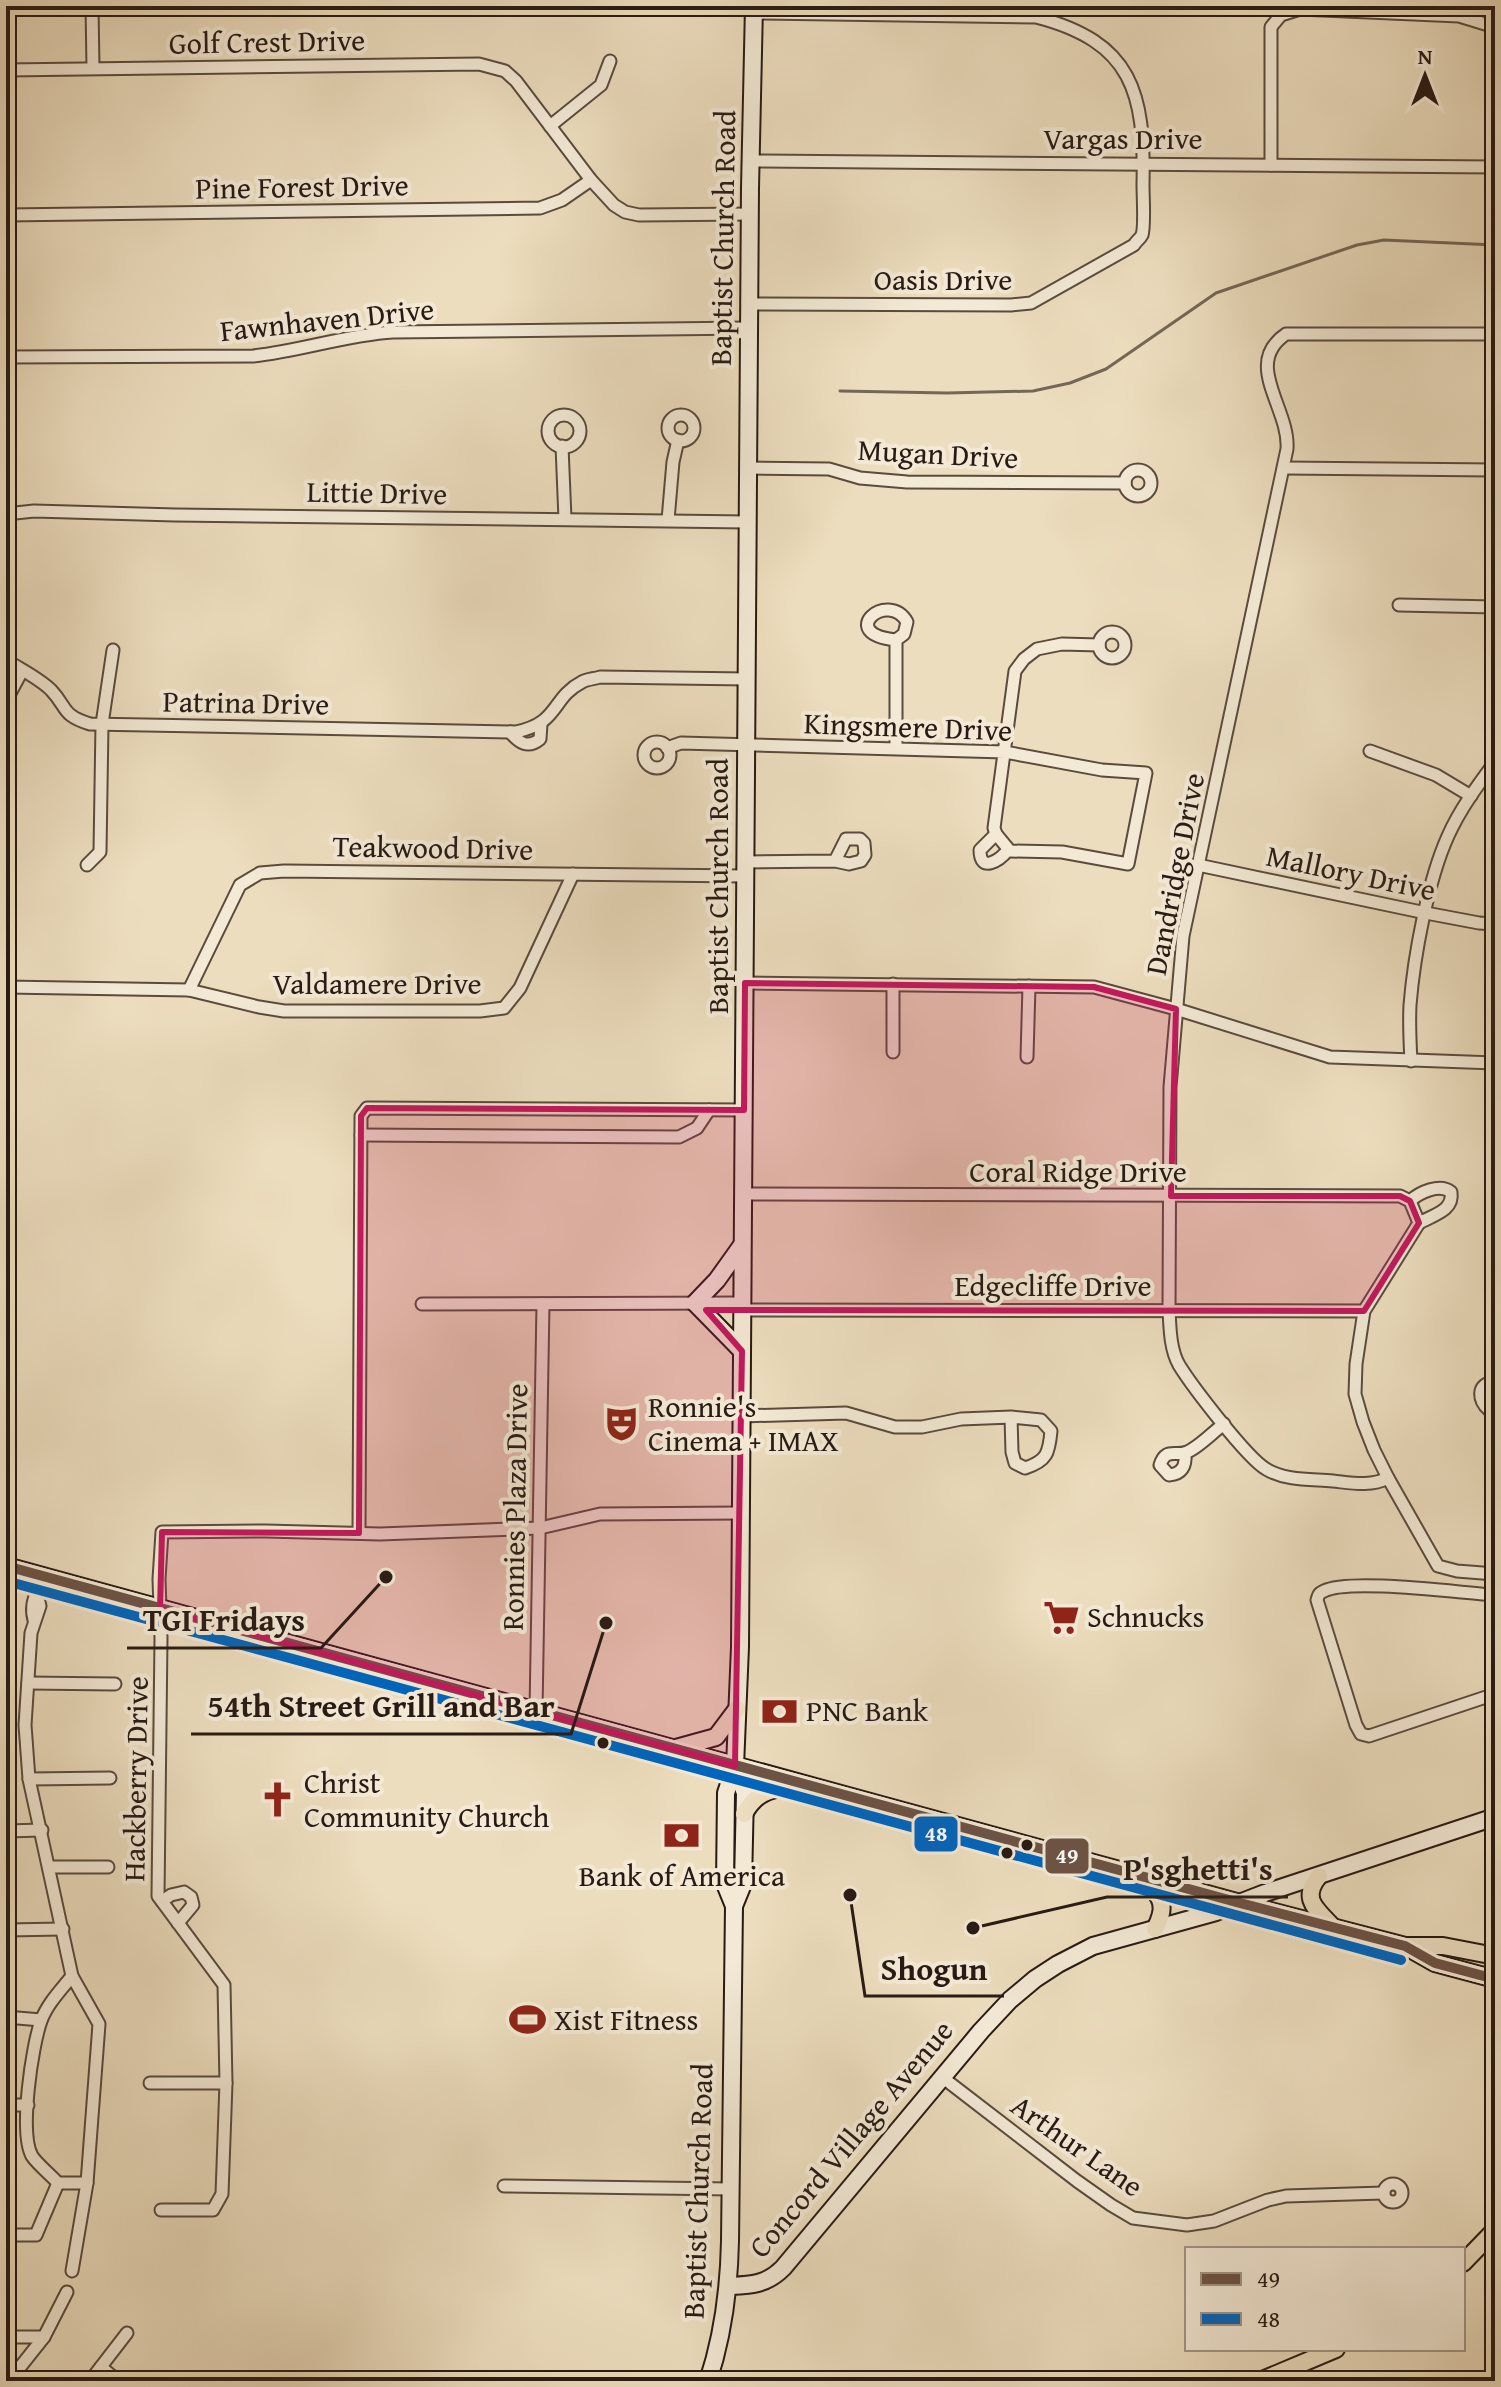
<svg xmlns="http://www.w3.org/2000/svg" width="1501" height="2387" viewBox="0 0 1501 2387" font-family="'Gentium Book Plus',serif">
  <style>
    .lines { fill: none; stroke-linecap: round; stroke-linejoin: round }
    .stream { stroke: #756757; stroke-width: 3 }
    .street-casing { stroke: #594b3e; stroke-width: 15 }
    .secondary-casing { stroke: #281a14; stroke-width: 20 }
    .primary-casing { stroke: #281a14; stroke-width: 20 }
    .street { stroke: #f3e9d5; stroke-width: 11 }
    .secondary { stroke: #f3e9d5; stroke-width: 16 }
    .primary { stroke: #ecddbe; stroke-width: 16 }
    .bus-1-casing { stroke: #f3e9d5; stroke-width: 16 }
    .bus-2-casing { stroke: #f3e9d5; stroke-width: 16 }
    .bus-1 { stroke: #6c5345; stroke-width: 10 }
    .bus-2 { stroke: #0065bd; stroke-width: 10 }
    .marked { fill: #c2185b; fill-opacity: 0.2; stroke: #c2185b; stroke-width: 6; stroke-linejoin: round }
    .bus-dot { fill: #281a14; stroke: #f3e9d5; stroke-width: 3 }
    .labels { text-anchor: middle; stroke-width: 8; stroke-linejoin: round; paint-order: stroke }
    .street-label { font-size: 30px; fill: #281a14; stroke: #f3e9d5 }
    .poi-label { font-size: 30px; fill: #281a14; stroke: #f3e9d5; text-anchor: start }
    .leader { fill: none; stroke: #281a14; stroke-width: 3 }
    .callout-dot { fill: #281a14; stroke: #f3e9d5; stroke-width: 3 }
    .callout-label { font-size: 32px; text-anchor: middle; font-weight: bold; fill: #281a14; stroke: #f3e9d5; stroke-width: 8; stroke-linejoin: round; paint-order: stroke }
    .line-badge { stroke: #f3e9d5; stroke-width: 3 }
    .badge-label { font-size: 22px; text-anchor: middle; font-weight: bold; fill: #fff }
  </style>
  <rect width="100%" height="100%" fill="#ecddbe"/>
  <filter id="stains"><feTurbulence type="fractalNoise" baseFrequency=".0025" numOctaves="4"/><feColorMatrix values="0 0 0 0 .2 0 0 0 0 .09 0 0 0 0 .02 0 0 0 .5 -.17"/></filter>
  <radialGradient id="worn" r=".72"><stop offset=".6" stop-color="#630" stop-opacity="0"/><stop offset="1" stop-color="#630" stop-opacity=".3"/></radialGradient>
  <g class="lines">
    <polyline class="stream" points="840,391 947,393 1033,391 1070,383 1106,369 1216,293 1357,245 1384,240 1495,245"/>
    <defs>
      <g id="street">
        <polyline points="92,6 93,68"/>
        <polyline points="6,70 479,64 505,71 516,81 591,180 614,205 625,212 639,215 750,214"/>
        <polyline points="550,126 601,85 610,61"/>
        <polyline points="751,161 1495,167"/>
        <polyline points="1271,165 1271,27 1281,15 1300,9 1459,16 1495,27"/>
        <polyline points="6,215 540,208 562,200 591,180"/>
        <path d="M750 304 1011 305 1031 303 1134 245C1136 241 1140 239 1142 235 1145 227 1143 196 1143 185 1145 93 1133 42 1036 17L754 13"/>
        <path d="M6 357 253 356C301 351 345 335 393 332L749 328"/>
        <circle cx="681" cy="428" r="13"/>
        <circle cx="564" cy="431" r="16"/>
        <polyline points="562,446 565,519"/>
        <polyline points="749,468 829,469 860,478 907,482 1125,483"/>
        <polyline points="1284,468 1495,470"/>
        <circle cx="1138" cy="483" r="13"/>
        <polyline points="6,514 34,511 175,515 748,522"/>
        <polyline points="668,520 673,462 678,440"/>
        <polyline points="1399,605 1495,607"/>
        <circle cx="1112" cy="645" r="13"/>
        <path d="M896 640C835 634 888 589 907 622L904 634 896 640V748"/>
        <path d="M6 660C20 669 39 678 51 690 68 708 61 715 90 724L516 732C560 723 551 698 582 682 587 679 594 679 600 677L747 679"/>
        <polyline points="6,701 22,671"/>
        <path d="M510 732C519 743 528 749 540 739L541 724"/>
        <circle cx="657" cy="755" r="13"/>
        <polyline points="667,748 681,743 1005,752 1102,770 1146,773 1128,864 1062,852 1010,851 996,834 994,828 1015,671 1024,659 1037,649 1062,644 1099,645"/>
        <polyline points="1370,751 1436,775 1471,796"/>
        <path d="M996 834 980 850C980 874 1000 860 1008 850"/>
        <polyline points="746,862 835,861 849,864 861,861 865,855 864,843 860,839 846,839 835,861"/>
        <polyline points="87,865 100,852 102,724 113,650"/>
        <polyline points="1198,865 1426,913 1479,923 1495,924"/>
        <polyline points="745,983 1094,987 1176,1009 1330,1057 1495,1063"/>
        <polyline points="6,987 189,990 259,1007 284,1011 480,1011 504,1008 520,988 573,874"/>
        <polyline points="189,990 240,885 260,873 284,871 746,876"/>
        <polyline points="893,1052 893,984"/>
        <polyline points="1027,1057 1029,986"/>
        <path d="M1411 1061C1410 1043 1409 1024 1410 1005 1414 956 1428 880 1448 836 1460 809 1478 785 1495 762"/>
        <polyline points="361,1135 679,1137 697,1128 709,1110"/>
        <polyline points="743,1194 1400,1196 1410,1201 1419,1223 1364,1311 1356,1364 1355,1394 1363,1422 1374,1450 1388,1478 1438,1566 1457,1571 1495,1574"/>
        <path d="M1410 1201C1420 1192 1440 1183 1451 1192 1454 1211 1433 1215 1419 1223"/>
        <polyline points="422,1304 741,1303"/>
        <polyline points="742,1310 1364,1311"/>
        <path d="M1495 1382C1476 1383 1478 1400 1489 1410H1495"/>
        <path d="M742 1416 846 1413 895 1427H922L961 1419 1011 1417 1041 1420 1051 1431C1049 1453 1047 1461 1025 1468L1015 1463 1012 1452 1011 1417"/>
        <path d="M1185 1454C1186 1466 1182 1474 1169 1475L1160 1465C1166 1447 1175 1457 1187 1452 1198 1448 1214 1431 1224 1424"/>
        <path d="M1388 1478C1370 1487 1352 1483 1333 1481 1312 1479 1285 1481 1266 1469 1247 1458 1192 1386 1179 1365 1170 1349 1170 1328 1169 1310L1170 1087 1183 936 1287 449C1290 408 1242 364 1286 334H1495"/>
        <polyline points="359,1533 361,1116 367,1108 744,1110"/>
        <polyline points="37,1594 40,1606 31,1633 25,1725 29,1779 72,1976 99,2024 87,2183 72,2271"/>
        <path d="M1495 1595C1460 1593 1350 1578 1324 1591 1318 1594 1319 1594 1317 1600L1356 1725 1361 1734 1369 1736 1495 1694"/>
        <path d="M34 1620C29 1603 38 1593 40 1577"/>
        <polyline points="28,1683 115,1684"/>
        <polyline points="536,1711 543,1304"/>
        <polyline points="29,1779 110,1778"/>
        <polyline points="6,1831 42,1830"/>
        <polyline points="50,1867 108,1867"/>
        <polyline points="162,1901 171,1895 184,1892 191,1897 193,1905 178,1923"/>
        <polyline points="6,1930 63,1929"/>
        <path d="M72 1976C61 1990 47 2004 41 2021 32 2046 19 2133 32 2156 38 2165 50 2174 58 2183H87"/>
        <polyline points="6,2017 41,2020"/>
        <polyline points="942,2077 1077,2181 1111,2205 1133,2218 1187,2225 1214,2221 1268,2200 1286,2196 1383,2193"/>
        <polyline points="150,2083 226,2083"/>
        <polyline points="6,2105 28,2105"/>
        <circle cx="1393" cy="2193" r="9"/>
        <polyline points="504,2186 731,2189"/>
        <polyline points="161,2210 213,2210 222,2194 226,2083 224,1985 158,1896 161,1638 159,1579 162,1532 266,1531 380,1534 540,1528 600,1514 741,1513"/>
        <polyline points="6,2235 36,2235 58,2183"/>
        <polyline points="6,2337 44,2337"/>
        <polyline points="101,2367 118,2381"/>
        <polyline points="19,2381 13,2376 44,2337 67,2292"/>
        <polyline points="90,2381 127,2333"/>
      </g>
      <g id="secondary">
        <polyline points="742,1351 695,1303 717,1280 742,1245"/>
        <polyline points="734,1906 743,1884 745,1793 735,1766"/>
        <path d="M728 2286C751 2285 766 2285 783 2268L981 2031 1010 2000 1035 1979 1058 1964 1093 1946 1216 1912 1265 1893 1495 1817"/>
        <path d="M708 2381C723 2336 729 2289 730 2241L734 1906 725 1884 726 1793 735 1766 740 1647 750 188 754 6"/>
      </g>
      <g id="primary">
        <polyline points="6,1566 1240,1903 1405,1946 1435,1963 1495,1979"/>
        <polyline points="676,1748 716,1737 737,1709"/>
        <path d="M744 1814C758 1789 772 1790 797 1785"/>
        <path d="M1143 1876C1159 1896 1169 1903 1155 1929"/>
        <path d="M1319 1876C1301 1898 1315 1908 1331 1925"/>
        <polyline points="1406,1946 1443,1946 1495,1956"/>
        <polyline points="1463,2263 1495,2230"/>
        <polyline points="1260,2381 1336,2349"/>
      </g>
    </defs>
    <use href="#street" class="street-casing"/>
    <use href="#secondary" class="secondary-casing"/>
    <use href="#primary" class="primary-casing"/>
    <use href="#street" class="street"/>
    <use href="#secondary" class="secondary"/>
    <use href="#primary" class="primary"/>
    <defs>
      <polyline id="bus-1" points="6,1566 1240,1903 1405,1946 1435,1963 1495,1979"/>
      <polyline id="bus-2" points="6,1581 1401,1960"/>
    </defs>
    <use href="#bus-1" class="bus-1-casing"/>
    <use href="#bus-2" class="bus-2-casing"/>
    <use href="#bus-1" class="bus-1"/>
    <use href="#bus-2" class="bus-2"/>
  </g>
  <path class="marked" d="M745 983 1094 987 1176 1009 1171 1196H1400L1410 1201 1419 1223 1364 1311 706 1310 742 1351 735 1766 160 1609 162 1532 359 1533 361 1116 367 1108 744 1110Z"/>
  <defs>
    <symbol id="theatre-bare" viewBox="-9 -9 18 18"><path d="M-5-5.5Q0-4 5-5.5V0Q5 5 0 6Q-5 5-5 0ZM-3.3-2.5H-1v1.5H-3.3ZM1-2.5H3.3v1.5H1ZM-2.8 1Q0 5.5 2.8 1Z" fill="#8f2418" stroke="#f3e9d5" stroke-width="2.5" paint-order="stroke"/></symbol>
    <symbol id="supermarket-bare" viewBox="-9 -9 18 18"><path d="M-6-5.5h2.5l.6 2H6L4.5 2H-2.5L-4.4-4H-6ZM-1.5 3.2a1.3 1.3 0 1 0 .1 0ZM3 3.2a1.3 1.3 0 1 0 .1 0Z" fill="#8f2418" stroke="#f3e9d5" stroke-width="2.5" paint-order="stroke"/></symbol>
    <symbol id="bank-bare" viewBox="-9 -9 18 18"><path d="M-6-4H6V4H-6ZM0-2.3a2.3 2.3 0 1 0 0 4.6a2.3 2.3 0 1 0 0-4.6Z" fill="#8f2418" stroke="#f3e9d5" stroke-width="2.5" paint-order="stroke"/></symbol>
    <symbol id="church-bare" viewBox="-9 -9 18 18"><path d="M-1.2-6h2.4v3.5h3.3v2.4h-3.3V6h-2.4V-.1h-3.3v-2.4h3.3Z" fill="#8f2418" stroke="#f3e9d5" stroke-width="2.5" paint-order="stroke"/></symbol>
    <symbol id="stadium-bare" viewBox="-9 -9 18 18"><path d="M0-5a6.5 5 0 1 0 0 10a6.5 5 0 1 0 0-10ZM-3.5-1.8h7v3.6h-7Z" fill="#8f2418" stroke="#f3e9d5" stroke-width="2.5" paint-order="stroke"/></symbol>
  </defs>
  <g fill-rule="evenodd">
    <use href="#theatre-bare" x="596" y="1398" width="51" height="51"/>
    <use href="#supermarket-bare" x="1036" y="1592" width="51" height="51"/>
    <use href="#bank-bare" x="754" y="1686" width="51" height="51"/>
    <use href="#church-bare" x="252" y="1774" width="51" height="51"/>
    <use href="#bank-bare" x="656" y="1810" width="51" height="51"/>
    <use href="#stadium-bare" x="502" y="1994" width="51" height="51"/>
  </g>
  <g class="bus-dot">
    <circle cx="603" cy="1743" r="7"/>
    <circle cx="1027" cy="1845" r="7"/>
    <circle cx="1007" cy="1853" r="7"/>
  </g>
  <g class="labels">
    <g class="street-label">
      <text transform="translate(267 42) rotate(-1)" y="10">Golf Crest Drive</text>
      <text x="1123" y="149">Vargas Drive</text>
      <text transform="translate(302 187) rotate(-1)" y="10">Pine Forest Drive</text>
      <text transform="translate(723 238) rotate(-89)" y="10">Baptist Church Road</text>
      <text x="943" y="290">Oasis Drive</text>
      <text transform="translate(327 320) rotate(-6)" y="10">Fawnhaven Drive</text>
      <text transform="translate(938 454) rotate(3)" y="10">Mugan Drive</text>
      <text transform="translate(377 493) rotate(1)" y="10">Littie Drive</text>
      <text transform="translate(246 703) rotate(1)" y="10">Patrina Drive</text>
      <text transform="translate(908 727) rotate(2)" y="10">Kingsmere Drive</text>
      <text transform="translate(433 848) rotate(1)" y="10">Teakwood Drive</text>
      <text transform="translate(1351 873) rotate(12)" y="10">Mallory Drive</text>
      <text transform="translate(1175 874) rotate(-79)" y="10">Dandridge Drive</text>
      <text transform="translate(718 886) rotate(-90)" y="10">Baptist Church Road</text>
      <text x="377" y="994">Valdamere Drive</text>
      <text x="1078" y="1182">Coral Ridge Drive</text>
      <text x="1053" y="1296">Edgecliffe Drive</text>
      <text transform="translate(515 1507) rotate(-89)" y="10">Ronnies Plaza Drive</text>
      <text transform="translate(136 1779) rotate(-89)" y="10">Hackberry Drive</text>
      <text transform="translate(851 2139) rotate(-50)" y="10">Concord Village Avenue</text>
      <text transform="translate(1077 2146) rotate(35)" y="10">Arthur Lane</text>
      <text transform="translate(698 2191) rotate(-88)" y="10">Baptist Church Road</text>
    </g>
    <g class="poi-label">
      <text x="648" y="1417">Ronnie's<tspan x="648" dy="34">Cinema + IMAX</tspan></text>
      <text x="1087" y="1627">Schnucks</text>
      <text x="806" y="1721">PNC Bank</text>
      <text x="304" y="1793">Christ<tspan x="304" dy="34">Community Church</tspan></text>
      <text x="682" y="1886" text-anchor="middle">Bank of America</text>
      <text x="554" y="2030">Xist Fitness</text>
    </g>
  </g>
  <path class="leader" d="M386 1577L321 1648H127M606 1623L571 1734H191M973 1928L1107 1897H1288M850 1895L865 1996H1004"/>
  <g class="callout-dot">
    <circle cx="386" cy="1577" r="8"/>
    <circle cx="606" cy="1623" r="8"/>
    <circle cx="973" cy="1928" r="8"/>
    <circle cx="850" cy="1895" r="8"/>
  </g>
  <g class="callout-label">
    <text x="224" y="1631">TGI Fridays</text>
    <text x="381" y="1717">54th Street Grill and Bar</text>
    <text x="1198" y="1880">P'sghetti's</text>
    <text x="934" y="1980">Shogun</text>
  </g>
  <g class="line-badge">
    <rect x="913" y="1815" width="46" height="38" rx="8" fill="#0065bd"/>
    <rect x="1044" y="1837" width="46" height="38" rx="8" fill="#6c5345"/>
  </g>
  <g class="badge-label">
    <text x="936" y="1841">48</text>
    <text x="1067" y="1863">49</text>
  </g>
  <rect width="1501" height="2387" fill="none" stroke="#ecddbe" stroke-width="32"/>
  <rect x="8" y="8" width="1485" height="2371" fill="none" stroke="#281a14" stroke-width="4"/>
  <rect x="16" y="16" width="1469" height="2355" fill="none" stroke="#281a14" stroke-width="2"/>
  <rect x="1185" y="2247" width="280" height="104" fill="#f3e9d5" stroke="#a29688" stroke-width="2"/>
  <rect x="1201" y="2273" width="40" height="12" fill="#6c5345" stroke="#a29688" stroke-width="2"/>
  <text x="1257" y="2287" font-size="24" fill="#281a14">49</text>
  <rect x="1201" y="2313" width="40" height="12" fill="#0065bd" stroke="#a29688" stroke-width="2"/>
  <text x="1257" y="2327" font-size="24" fill="#281a14">48</text>
  <g transform="translate(1425 76)" stroke="#f3e9d5" stroke-width="6" paint-order="stroke">
  <path d="M0-6L14 30L0 20L-14 30Z" fill="#281a14"/>
  <text y="-12" font-size="22" font-weight="bold" text-anchor="middle" fill="#281a14">N</text>
  </g>
  <rect width="100%" height="100%" filter="url(#stains)"/>
  <rect width="100%" height="100%" fill="url(#worn)"/>
</svg>
